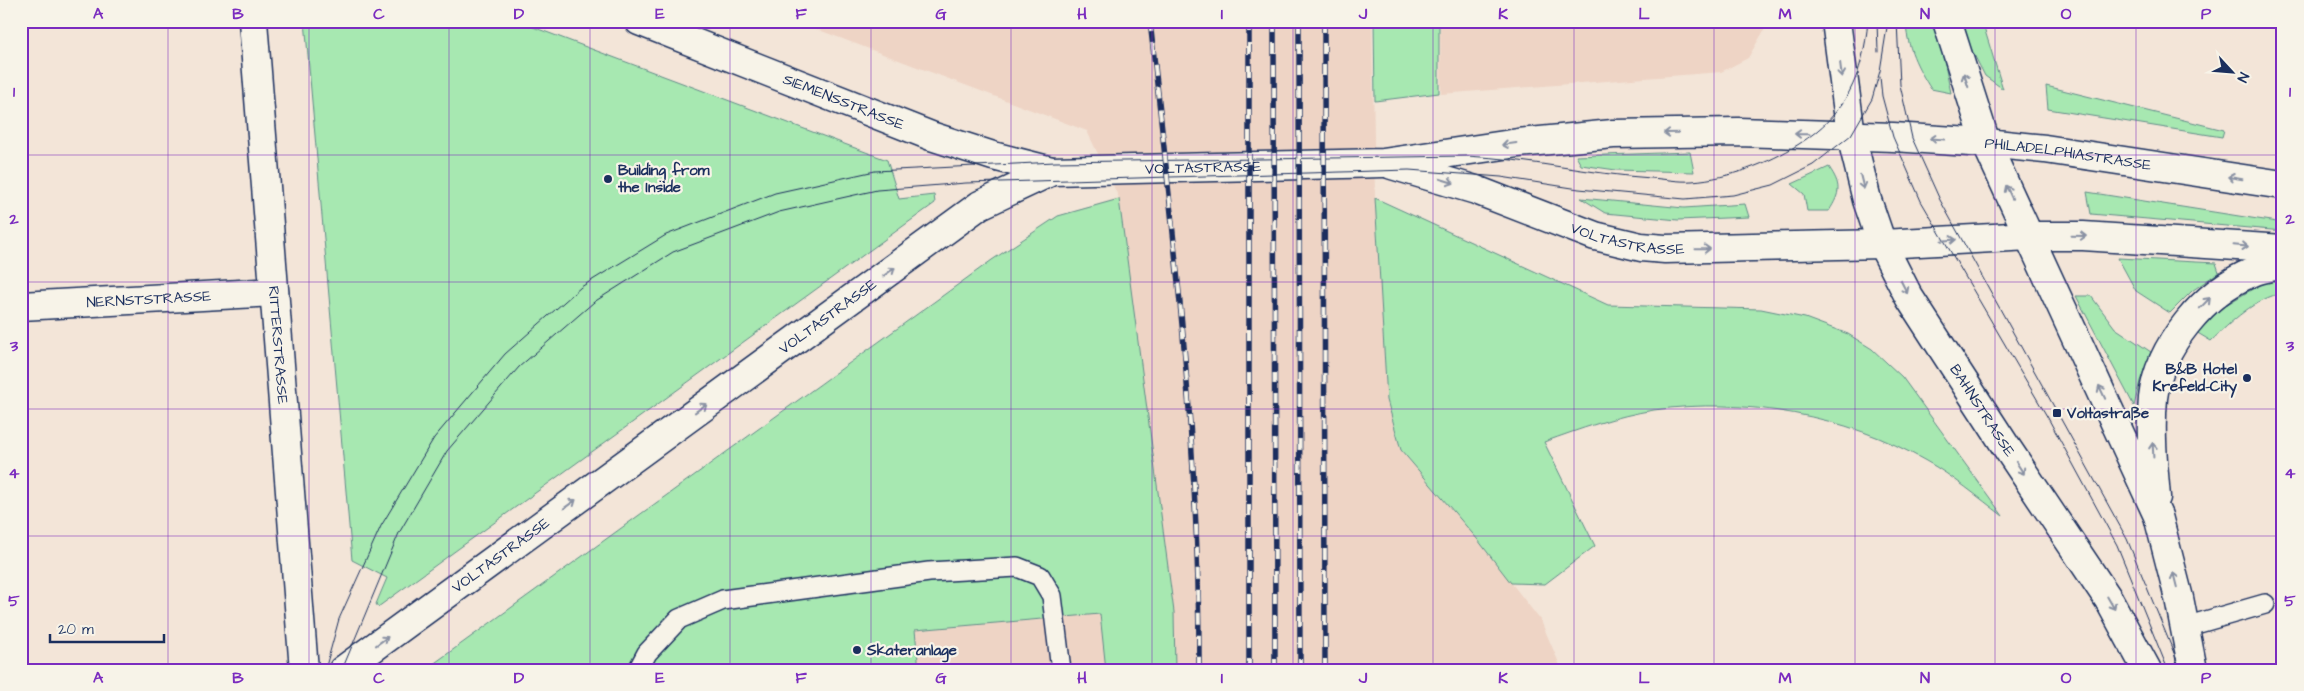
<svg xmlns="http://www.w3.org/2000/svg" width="2304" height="691" viewBox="0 0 2304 691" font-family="'Architects Daughter',sans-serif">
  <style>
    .built { fill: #eed4c5 }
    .green { fill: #a7e8b1; stroke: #618c88 }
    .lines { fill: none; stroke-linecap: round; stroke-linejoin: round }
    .service-casing { stroke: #1b2f5e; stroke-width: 22 }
    .minor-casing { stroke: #1b2f5e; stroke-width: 31 }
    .tertiary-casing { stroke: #1b2f5e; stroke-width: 31 }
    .secondary-casing { stroke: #1b2f5e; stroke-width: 31 }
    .service { stroke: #f7f3e8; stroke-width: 19 }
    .minor { stroke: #f7f3e8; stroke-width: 28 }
    .tertiary { stroke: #f7f3e8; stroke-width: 28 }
    .secondary { stroke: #f7f3e8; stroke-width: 28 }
    .tram { stroke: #1b2f5e; stroke-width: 1 }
    .rail-casing { stroke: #1b2f5e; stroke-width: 5.5 }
    .rail { stroke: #f7f3e8; stroke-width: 4; stroke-dasharray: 11; stroke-linecap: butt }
    .oneway { stroke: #8991a3 }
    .grid { fill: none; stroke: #7b2cbf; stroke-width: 1; stroke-opacity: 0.55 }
    .poi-dot { fill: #1b2f5e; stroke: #f7f3e8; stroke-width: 2 }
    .labels { text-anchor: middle; stroke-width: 4.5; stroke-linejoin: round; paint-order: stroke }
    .street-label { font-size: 15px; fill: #1b2f5e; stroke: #f7f3e8 }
    .poi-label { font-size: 15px; font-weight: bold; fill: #1b2f5e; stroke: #f7f3e8; text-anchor: start }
    .neatline { fill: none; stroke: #7b2cbf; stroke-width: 2 }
    .grid-label { font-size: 16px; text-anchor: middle; font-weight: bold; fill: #7b2cbf }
  </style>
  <rect width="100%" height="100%" fill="#f3e5d8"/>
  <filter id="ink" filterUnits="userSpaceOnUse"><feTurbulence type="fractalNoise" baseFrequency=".02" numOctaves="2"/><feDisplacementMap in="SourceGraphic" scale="10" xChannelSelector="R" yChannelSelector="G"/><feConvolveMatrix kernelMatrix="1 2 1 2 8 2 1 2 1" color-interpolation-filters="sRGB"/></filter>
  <g filter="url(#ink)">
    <g class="built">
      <polygon points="795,21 1372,21 1375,198 1387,400 1401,450 1478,540 1541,621 1562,670 919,670 915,630 1100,614 1058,216 1119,198 1087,131"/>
      <polygon points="1440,21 1766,21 1766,27 1748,58 1721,72 1441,94"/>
    </g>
    <g class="green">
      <polygon points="305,21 517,21 887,160 899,199 934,195 935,203 378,607 376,604 387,578 352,560"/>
      <polygon points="1374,21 1439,21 1439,93 1375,101"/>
      <path d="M1906 21H1936L1951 93 1931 89C1918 69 1906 45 1906 21Z"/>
      <polygon points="1962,21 1982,21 2003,89 1985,76 1967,41"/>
      <polygon points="2046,86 2224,130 2222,137 2048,109"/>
      <polygon points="1690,152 1694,172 1616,170 1581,165 1576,156"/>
      <path d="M1829 167C1841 185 1841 192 1829 211H1807L1804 194 1792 184Z"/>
      <polygon points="2087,192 2283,223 2283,231 2091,214"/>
      <path d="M1375 198 1608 305 1761 309 1805 318 1848 334 1872 349 1902 377 2003 516C1978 497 1953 476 1926 461 1847 415 1743 397 1654 410 1616 416 1580 429 1544 442L1595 546 1545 584 1511 583 1478 540 1401 450 1387 400Z"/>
      <polygon points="1581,198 1684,208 1745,204 1749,217 1678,220 1605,213"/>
      <polygon points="1119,199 1174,612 1175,670 1106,670 1100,614 915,630 919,670 425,670 992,260 1058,216"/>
      <polygon points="2118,258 2216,263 2219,272 2192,291 2170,313 2136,291"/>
      <path d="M2283 280V293C2255 298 2231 322 2211 341L2196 332 2224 306 2266 281Z"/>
      <polygon points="2076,296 2091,296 2115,328 2151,352 2140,381 2134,406"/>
    </g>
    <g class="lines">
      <defs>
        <g id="service">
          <polyline points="2185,627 2265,604"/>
          <polyline points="638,670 647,653 679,619 723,600 929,572 1017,567 1040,576 1052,596 1061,670"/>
        </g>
        <g id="minor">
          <path id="s1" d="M21 306 274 292"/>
          <path id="s2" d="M343 670 980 205 1052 171"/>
        </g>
        <g id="tertiary">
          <polyline points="1836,21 1851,135"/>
          <polyline points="1947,21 1986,143"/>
        </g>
        <g id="secondary">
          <path id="s3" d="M253 21 304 670"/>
          <path id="s4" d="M639 21 931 136 993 156 1052 171 1383 163 1518 143 1613 134 1738 132 1893 137 1986 143 2045 149 2283 185"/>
          <path id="s5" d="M1851 135 1867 200 1882 244 1909 297 2005 445 2109 600 2147 670"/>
          <polyline points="1986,143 2158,516 2179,598 2193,670"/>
          <path id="s6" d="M1392 165 1476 190 1595 236 1641 247 1665 249 1882 244 2030 236H2083L2283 249"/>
          <path d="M2156 497C2153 464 2150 431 2153 398 2159 346 2205 291 2253 272 2262 268 2273 267 2283 264"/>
        </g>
      </defs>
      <use href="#service" class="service-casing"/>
      <use href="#minor" class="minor-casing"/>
      <use href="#tertiary" class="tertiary-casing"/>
      <use href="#secondary" class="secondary-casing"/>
      <use href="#service" class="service"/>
      <use href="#minor" class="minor"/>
      <use href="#tertiary" class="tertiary"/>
      <use href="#secondary" class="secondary"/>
      <g class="tram">
        <polyline points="1877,21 1878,52"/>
        <polyline points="1897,21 1900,85 1912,138 1940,200 2127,539 2181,670"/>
        <polyline points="1880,77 1882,96 1893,137 1921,201 2048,418 2117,545 2168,670"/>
        <path d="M325 670 339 619 381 526 434 438 505 354 581 287 666 235 775 193 875 171 1055 162 1467 156C1529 159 1589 174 1651 178 1664 179 1679 182 1692 181 1730 178 1767 164 1799 144 1846 114 1863 76 1868 21"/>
        <polyline points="342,670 399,533 447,451 519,367 594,302 673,252 779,212 877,190 966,183 1409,170 1501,177 1579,189 1685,199 1733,195 1773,185 1813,165 1851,135 1872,99 1880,71 1888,21"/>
      </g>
      <defs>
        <g id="rail">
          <path d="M1150 21C1174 237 1200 453 1199 670"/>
          <polyline points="1249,21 1249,670"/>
          <polyline points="1274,21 1275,670"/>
          <polyline points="1299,21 1300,670"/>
          <polyline points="1324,21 1325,670"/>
        </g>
      </defs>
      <use href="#rail" class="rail-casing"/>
      <use href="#rail" class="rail"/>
    </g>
    <defs><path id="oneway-shaft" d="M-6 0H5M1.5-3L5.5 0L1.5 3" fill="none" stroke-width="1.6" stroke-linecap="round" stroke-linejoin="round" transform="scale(1.25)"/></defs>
    <g class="oneway">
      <use href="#oneway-shaft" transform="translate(1841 70) rotate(83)"/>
      <use href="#oneway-shaft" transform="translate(1966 80) rotate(-108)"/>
      <use href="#oneway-shaft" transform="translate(1671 133) rotate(179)"/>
      <use href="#oneway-shaft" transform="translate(1802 134) rotate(-179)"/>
      <use href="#oneway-shaft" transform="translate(1937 139) rotate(-176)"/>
      <use href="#oneway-shaft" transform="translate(1509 144) rotate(172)"/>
      <use href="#oneway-shaft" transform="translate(2235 178) rotate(-171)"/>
      <use href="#oneway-shaft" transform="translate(1447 181) rotate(17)"/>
      <use href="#oneway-shaft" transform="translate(1862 182) rotate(76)"/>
      <use href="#oneway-shaft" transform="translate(2009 192) rotate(-115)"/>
      <use href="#oneway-shaft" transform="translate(2079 236) rotate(1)"/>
      <use href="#oneway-shaft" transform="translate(1949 240) rotate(-5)"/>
      <use href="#oneway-shaft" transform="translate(2241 246) rotate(5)"/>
      <use href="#oneway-shaft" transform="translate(1703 249) rotate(-1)"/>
      <use href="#oneway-shaft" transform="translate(889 272) rotate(-36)"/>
      <use href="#oneway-shaft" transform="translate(1904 287) rotate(63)"/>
      <use href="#oneway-shaft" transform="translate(2205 303) rotate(-46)"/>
      <use href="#oneway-shaft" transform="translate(2102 392) rotate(-115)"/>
      <use href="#oneway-shaft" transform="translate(701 408) rotate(-36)"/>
      <use href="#oneway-shaft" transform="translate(2153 450) rotate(-93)"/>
      <use href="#oneway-shaft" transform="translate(2020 468) rotate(56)"/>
      <use href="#oneway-shaft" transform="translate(570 504) rotate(-36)"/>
      <use href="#oneway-shaft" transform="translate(2175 580) rotate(-104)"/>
      <use href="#oneway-shaft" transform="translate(2111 603) rotate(60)"/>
      <use href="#oneway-shaft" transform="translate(382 641) rotate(-36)"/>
    </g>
  </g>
  <path class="grid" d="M168 21V670M309 21V670M449 21V670M590 21V670M730 21V670M871 21V670M1011 21V670M1152 21V670M1293 21V670M1433 21V670M1574 21V670M1714 21V670M1855 21V670M1995 21V670M2136 21V670M21 155H2283M21 282H2283M21 409H2283M21 536H2283"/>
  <g class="poi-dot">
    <circle cx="608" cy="179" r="5"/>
    <circle cx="2247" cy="378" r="5"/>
    <rect x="2052" y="408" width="10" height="10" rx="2.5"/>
    <circle cx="857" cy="650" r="5"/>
  </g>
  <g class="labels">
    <g class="street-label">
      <text dy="5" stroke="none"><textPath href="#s4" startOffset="220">SIEMENSSTRASSE</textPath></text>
      <text dy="5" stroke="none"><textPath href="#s4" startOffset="1459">PHILADELPHIASTRASSE</textPath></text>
      <text dy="5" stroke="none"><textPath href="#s4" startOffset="591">VOLTASTRASSE</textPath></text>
      <text dy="5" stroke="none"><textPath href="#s6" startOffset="248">VOLTASTRASSE</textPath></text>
      <text dy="5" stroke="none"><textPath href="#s1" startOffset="128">NERNSTSTRASSE</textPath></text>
      <text dy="5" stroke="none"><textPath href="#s2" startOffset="600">VOLTASTRASSE</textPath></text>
      <text dy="5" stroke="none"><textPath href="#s3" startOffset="325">RITTERSTRASSE</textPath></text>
      <text dy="5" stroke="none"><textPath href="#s5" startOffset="308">BAHNSTRASSE</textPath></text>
      <text dy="5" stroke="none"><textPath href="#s2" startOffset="195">VOLTASTRASSE</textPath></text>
    </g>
    <g class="poi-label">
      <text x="618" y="175">Building from<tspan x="618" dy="17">the Inside</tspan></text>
      <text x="2237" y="374" text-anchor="end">B&amp;B Hotel<tspan x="2237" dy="17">Krefeld-City</tspan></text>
      <text x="2067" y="418">Voltastraße</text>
      <text x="867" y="655">Skateranlage</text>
    </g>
  </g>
  <rect width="2304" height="691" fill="none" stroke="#f7f3e8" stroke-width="55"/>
  <g transform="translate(2232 72) rotate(116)" stroke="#f7f3e8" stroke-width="4" paint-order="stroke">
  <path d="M0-4L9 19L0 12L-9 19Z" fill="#1b2f5e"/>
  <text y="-8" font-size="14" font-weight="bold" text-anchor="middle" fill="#1b2f5e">N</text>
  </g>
  <path d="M50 634v8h114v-8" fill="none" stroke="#1b2f5e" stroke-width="2.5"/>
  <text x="58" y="634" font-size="15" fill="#1b2f5e" stroke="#f7f3e8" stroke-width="4" paint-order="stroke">20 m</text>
  <rect x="28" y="28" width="2248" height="636" class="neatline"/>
  <g class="grid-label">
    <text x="98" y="19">A</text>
    <text x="238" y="19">B</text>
    <text x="379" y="19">C</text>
    <text x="519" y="19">D</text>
    <text x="660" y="19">E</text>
    <text x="801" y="19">F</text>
    <text x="941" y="19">G</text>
    <text x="1082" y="19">H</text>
    <text x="1222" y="19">I</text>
    <text x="1363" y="19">J</text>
    <text x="1503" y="19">K</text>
    <text x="1644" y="19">L</text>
    <text x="1785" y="19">M</text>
    <text x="1925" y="19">N</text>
    <text x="2066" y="19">O</text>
    <text x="2206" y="19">P</text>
    <text x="14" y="97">1</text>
    <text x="2290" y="97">1</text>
    <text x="14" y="224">2</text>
    <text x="2290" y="224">2</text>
    <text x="14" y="351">3</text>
    <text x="2290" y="351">3</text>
    <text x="14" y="478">4</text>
    <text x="2290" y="478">4</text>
    <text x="14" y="606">5</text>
    <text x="2290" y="606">5</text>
    <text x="98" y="683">A</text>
    <text x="238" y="683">B</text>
    <text x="379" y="683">C</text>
    <text x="519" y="683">D</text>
    <text x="660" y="683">E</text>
    <text x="801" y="683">F</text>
    <text x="941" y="683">G</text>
    <text x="1082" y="683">H</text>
    <text x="1222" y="683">I</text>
    <text x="1363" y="683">J</text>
    <text x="1503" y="683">K</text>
    <text x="1644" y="683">L</text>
    <text x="1785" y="683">M</text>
    <text x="1925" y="683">N</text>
    <text x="2066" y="683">O</text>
    <text x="2206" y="683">P</text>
  </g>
</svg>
